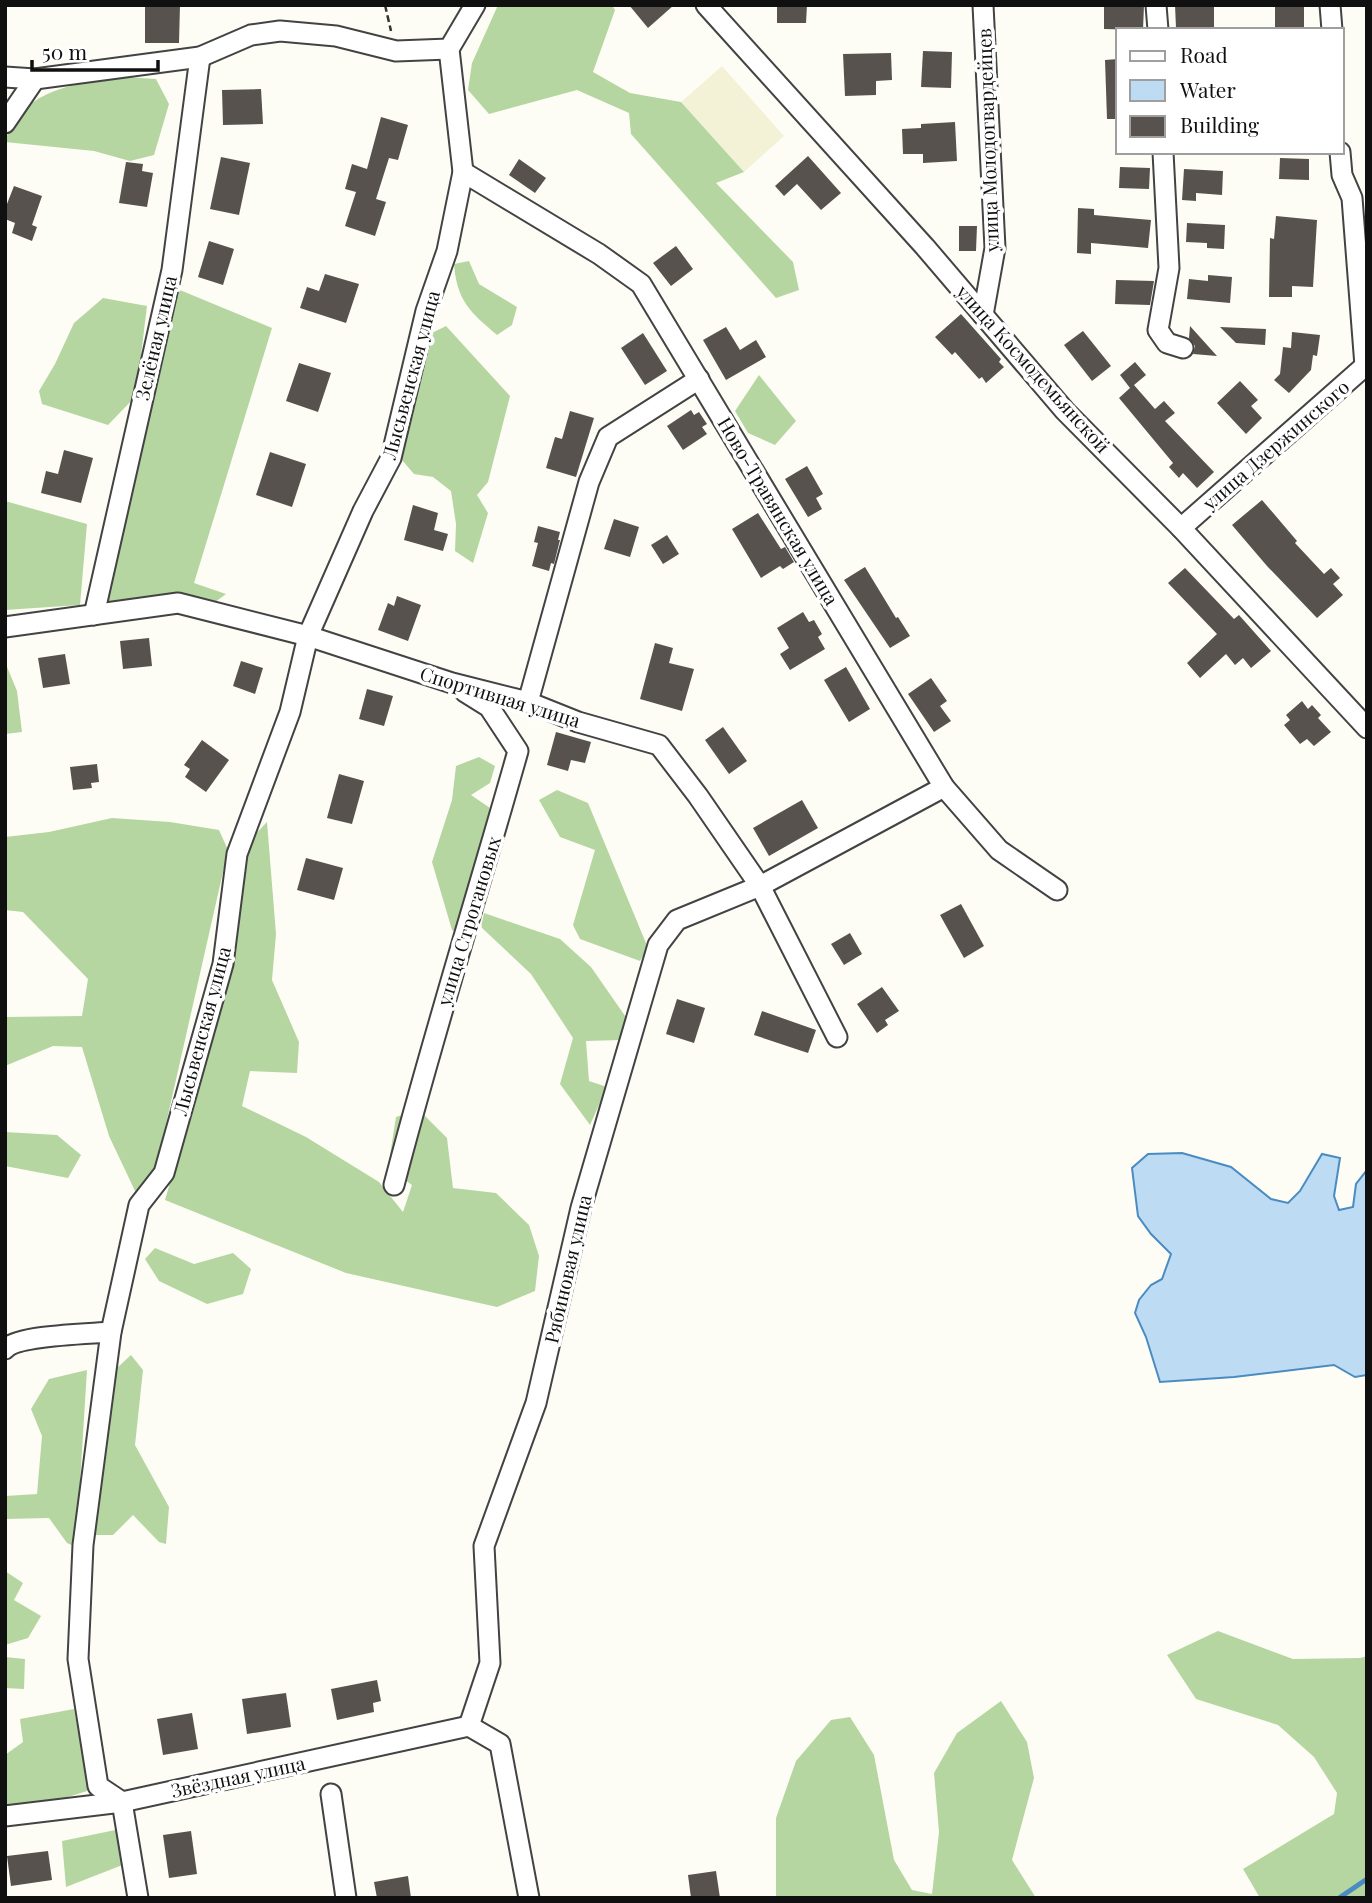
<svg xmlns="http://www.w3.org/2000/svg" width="1372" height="1903" viewBox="0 0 1372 1903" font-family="'Playfair Display',serif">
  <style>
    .farmland { fill: #f3f2d6 }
    .forest { fill: #b6d6a1 }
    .water { fill: #bddbf2; stroke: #4a8cc2; stroke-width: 2 }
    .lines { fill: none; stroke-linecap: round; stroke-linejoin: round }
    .stream { stroke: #4a8cc2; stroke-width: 5 }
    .building { fill: #58524e }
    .minor-casing { stroke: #434343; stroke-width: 23 }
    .path { stroke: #323232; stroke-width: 2.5; stroke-dasharray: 7 3.5; stroke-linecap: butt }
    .minor { stroke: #fff; stroke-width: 19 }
    .labels { text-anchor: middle; stroke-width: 7; stroke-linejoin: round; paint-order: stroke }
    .street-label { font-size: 19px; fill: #101010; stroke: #fff }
  </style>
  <rect width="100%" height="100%" fill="#fefdf5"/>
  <polygon class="farmland" points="722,66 784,136 744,172 681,102"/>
  <g class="forest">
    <polygon points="498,5 612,5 615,10 593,72 630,93 681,102 744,172 716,183 793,262 799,290 776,298 631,134 629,113 577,90 489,114 468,90 472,63"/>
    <path d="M111 76 156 79 169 104 154 155 130 161 94 151 5 142C23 90 65 88 111 76Z"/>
    <path d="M469 261 479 284 517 307 512 325 497 335C470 312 457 301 454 264Z"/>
    <polygon points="175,288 272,328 194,583 226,594 214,603 187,597 102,602"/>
    <polygon points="103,298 147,306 136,396 108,425 42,404 39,391 55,364 74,323"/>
    <polygon points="446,326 510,396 488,482 477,495 488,513 473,563 455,551 456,524 451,491 433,477 414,474 396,453 430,334"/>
    <polygon points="759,375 796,421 775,445 748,433 735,411"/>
    <polygon points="5,501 87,524 80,605 5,610"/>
    <polygon points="5,662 17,691 22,732 5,734"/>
    <polygon points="479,757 495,766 490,783 471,795 490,808 458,933 452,930 432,862 452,800 456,766"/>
    <polygon points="557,790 588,803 648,948 640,961 580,939 573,925 595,850 560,837 539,800"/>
    <polygon points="112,818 170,822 219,830 228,850 156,1168 136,1193 109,1136 82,1047 53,1046 5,1066 5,1017 82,1016 88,979 23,912 5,910 5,837 49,832"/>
    <polygon points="267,822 276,934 272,980 299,1042 297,1073 250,1071 242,1106 306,1137 379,1182 403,1212 412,1185 388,1168 396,1117 419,1110 447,1138 453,1188 496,1193 529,1225 539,1256 535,1291 497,1307 346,1273 165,1200 232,969 246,844"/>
    <polygon points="484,913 560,939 591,967 630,1023 621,1040 586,1041 589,1081 607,1087 590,1125 560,1084 573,1038 531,974 481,927"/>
    <polygon points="5,1132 57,1135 81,1155 68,1178 5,1166"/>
    <polygon points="155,1248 194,1264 233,1253 251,1269 243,1294 207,1304 159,1281 145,1259"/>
    <polygon points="131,1355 143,1370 135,1445 169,1507 166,1544 159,1542 133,1515 113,1535 95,1535 117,1368"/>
    <polygon points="87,1370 76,1547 67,1543 49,1518 5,1519 5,1496 37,1494 42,1436 31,1409 49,1379"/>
    <polygon points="5,1571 23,1583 14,1600 41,1616 28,1638 5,1645"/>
    <polygon points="1218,1631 1293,1659 1360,1658 1367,1656 1367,1898 1260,1898 1243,1869 1334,1814 1337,1793 1314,1757 1278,1725 1196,1699 1167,1655"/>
    <polygon points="5,1657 25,1659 24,1689 5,1688"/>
    <polygon points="1001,1701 1027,1742 1034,1778 1012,1860 1036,1898 776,1898 776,1818 796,1761 831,1720 850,1717 874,1755 894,1860 912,1890 932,1894 939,1832 934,1773 957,1733"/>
    <polygon points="74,1709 88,1781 87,1791 65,1798 5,1807 5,1755 23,1742 20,1719"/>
    <polygon points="125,1828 125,1864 66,1887 62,1841"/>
  </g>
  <polygon class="water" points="1182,1153 1231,1167 1271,1199 1288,1203 1300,1191 1322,1154 1340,1158 1334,1196 1339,1210 1353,1207 1356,1184 1367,1170 1367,1375 1355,1377 1334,1365 1234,1377 1160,1382 1146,1337 1135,1313 1139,1300 1151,1285 1162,1279 1171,1254 1151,1234 1138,1216 1132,1168 1148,1154"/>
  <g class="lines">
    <polyline class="stream" points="1339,1898 1367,1879"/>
  </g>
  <g class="building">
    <polygon points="145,5 180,5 179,43 145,43"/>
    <polygon points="629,5 674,5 648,28"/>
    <polygon points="777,5 807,5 806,23 777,23"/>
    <polygon points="1104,5 1144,5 1143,30 1104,29"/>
    <polygon points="1175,5 1214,5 1214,27 1176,28"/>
    <rect x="1275" y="5" width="29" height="23"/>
    <polygon points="923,51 952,52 951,88 921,87"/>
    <polygon points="891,53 892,80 876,81 876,95 845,96 843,54"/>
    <polygon points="1118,59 1118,119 1107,119 1105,60"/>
    <polygon points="261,89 263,124 223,125 222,90"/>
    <polygon points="381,117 408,125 398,160 389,158 376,199 386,202 375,236 345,226 356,192 345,189 352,164 367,169"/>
    <polygon points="955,122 957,161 923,163 923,154 903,154 902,129 921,128 921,124"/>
    <polygon points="808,156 841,193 821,210 797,184 784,196 775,186"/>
    <polygon points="221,157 250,163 239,215 210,209"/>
    <polygon points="1280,158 1309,159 1309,180 1279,179"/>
    <polygon points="519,159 546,178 535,193 509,175"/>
    <polygon points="126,162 143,164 142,171 153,173 147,207 119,203"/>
    <polygon points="1120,167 1150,168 1149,189 1119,188"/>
    <polygon points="1184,169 1223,171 1222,195 1196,193 1196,201 1182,200"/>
    <polygon points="14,186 42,196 32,225 37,227 32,241 12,233 15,223 5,219 5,209"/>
    <polygon points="1078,208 1094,209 1094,215 1151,220 1148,248 1091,243 1091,254 1077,253"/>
    <polygon points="1276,216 1317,220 1313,287 1292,286 1292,297 1269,297 1270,238 1274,239"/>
    <polygon points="1187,223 1225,225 1224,249 1207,248 1207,243 1186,242"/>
    <polygon points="959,226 977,226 976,251 959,251"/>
    <polygon points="209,241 234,249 223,285 198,277"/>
    <polygon points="676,246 693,269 671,286 653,263"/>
    <polygon points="325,274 359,284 346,323 300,308 307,287 319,291"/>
    <polygon points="1208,275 1232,277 1230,303 1187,299 1189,279 1208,281"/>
    <polygon points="1116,280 1154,281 1150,305 1115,304"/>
    <polygon points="961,314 1001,359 999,362 1004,367 986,383 982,377 979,379 955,352 952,355 935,337"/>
    <polygon points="1190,326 1217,356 1193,354 1195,346 1189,338"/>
    <polygon points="726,327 740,350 756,340 766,357 726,380 703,340"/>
    <polygon points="1220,327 1266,329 1265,345 1236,343"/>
    <polygon points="1083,331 1111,366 1092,381 1064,345"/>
    <polygon points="1292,332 1320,335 1317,356 1313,355 1311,370 1289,393 1274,380 1280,374 1283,347 1291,348"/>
    <polygon points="643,333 667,371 645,385 621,348"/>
    <polygon points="1135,362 1146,375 1134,385 1155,409 1164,401 1175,413 1165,421 1214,472 1197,488 1183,473 1179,478 1169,467 1173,463 1119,398 1130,388 1120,375"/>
    <polygon points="299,363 331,373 318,412 286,401"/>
    <polygon points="1240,381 1258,400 1251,406 1262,418 1246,434 1217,403"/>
    <polygon points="691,410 694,415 699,412 707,424 702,427 707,434 683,450 667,426"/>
    <polygon points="570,411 594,418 576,477 546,468 555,437 562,439"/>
    <polygon points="64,450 93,458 81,503 41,493 46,471 58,474"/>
    <polygon points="270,452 306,464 292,507 256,495"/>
    <polygon points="807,466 823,494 816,498 822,509 808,517 785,479"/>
    <polygon points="1262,500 1297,541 1295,543 1324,574 1331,568 1340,578 1333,584 1343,595 1317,618 1267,566 1232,525"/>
    <polygon points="413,505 438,513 434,530 448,534 443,551 404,540"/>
    <polygon points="758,513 781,549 785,547 794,562 783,569 780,566 761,578 732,529"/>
    <polygon points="614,519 639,527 630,557 604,549"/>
    <polygon points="538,526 560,532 558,540 560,540 554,564 551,563 549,571 532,566 538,543 534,542"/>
    <polygon points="667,535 679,554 663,564 651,545"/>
    <polygon points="865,567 896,618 898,617 910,636 890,648 844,580"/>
    <polygon points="1185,568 1234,619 1239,615 1271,651 1251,668 1243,658 1235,665 1226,654 1200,678 1187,663 1217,634 1168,583"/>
    <polygon points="397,596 421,605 408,641 378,630 388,603 394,606"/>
    <polygon points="803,612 809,622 814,620 822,634 818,637 825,649 790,670 780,654 789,648 777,628"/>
    <polygon points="149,638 152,666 123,669 120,641"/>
    <polygon points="655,643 673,648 669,663 694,669 682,711 640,699"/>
    <polygon points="65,654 70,684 43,688 38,658"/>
    <polygon points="241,661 263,668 255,694 233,686"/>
    <polygon points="846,667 870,709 849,722 824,680"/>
    <polygon points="931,678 947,701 940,706 951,721 934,732 908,694"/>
    <polygon points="367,689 393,696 384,726 359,719"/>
    <polygon points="1302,701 1308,709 1312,705 1321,715 1318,718 1331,732 1314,746 1307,739 1300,744 1284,725 1290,720 1286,715"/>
    <polygon points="723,727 747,761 729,774 705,740"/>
    <polygon points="556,732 591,742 585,763 571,760 568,771 547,765"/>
    <polygon points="202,740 229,760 206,792 185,777 190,769 184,765"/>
    <polygon points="97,764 99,782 91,783 92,788 73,790 70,767"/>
    <polygon points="339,774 364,781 352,824 327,818"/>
    <polygon points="802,800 818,828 769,856 753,828"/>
    <polygon points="306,858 343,868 334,900 297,890"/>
    <polygon points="961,904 984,946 964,958 940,915"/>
    <polygon points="850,933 862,954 844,965 831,944"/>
    <polygon points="882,987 899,1011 885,1020 888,1025 877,1033 857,1004"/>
    <polygon points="677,999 705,1008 694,1043 666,1034"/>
    <polygon points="762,1011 816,1030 808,1053 754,1035"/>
    <polygon points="377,1680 381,1701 373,1703 374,1712 337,1720 331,1689"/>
    <polygon points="286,1693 291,1727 247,1734 242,1699"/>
    <polygon points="192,1713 198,1749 163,1755 157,1719"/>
    <polygon points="191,1831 197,1874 169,1878 163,1835"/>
    <polygon points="48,1851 52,1880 11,1886 7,1856"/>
    <polygon points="716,1871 720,1898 691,1898 688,1875"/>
    <polygon points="408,1876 411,1898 377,1898 374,1882"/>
  </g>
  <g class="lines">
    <defs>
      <g id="minor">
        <polyline points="706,5 925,247 1065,411 1181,528 1367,728"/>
        <polyline points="1156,5 1158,30"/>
        <polyline points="1330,5 1332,30"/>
        <polyline points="5,77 35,79 200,57 251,35 280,31 336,36 396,51 449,49 475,5"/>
        <polyline points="5,123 35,79"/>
        <polyline points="1163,152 1169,268 1158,330 1167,343 1183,348"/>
        <polyline points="463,172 599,254 641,284 944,787 999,850 1057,890"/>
        <polyline points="983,315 995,248 983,5"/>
        <polyline points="1181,528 1365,366 1352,198 1342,175 1340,152"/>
        <polyline points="94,615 172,270 200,57"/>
        <polyline points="5,627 178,603 308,636 452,683 528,702 578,722 659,745 698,796 760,886 837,1037"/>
        <polyline points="528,702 589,482 608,437 699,379"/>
        <path d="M394 1185C432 1039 477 896 518 751L489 707 465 692"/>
        <path d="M5 1349C18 1335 89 1334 111 1332"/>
        <polyline points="331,1794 346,1898"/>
        <polyline points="5,1816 122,1802 469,1726"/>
        <polyline points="138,1898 122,1802 98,1786 78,1659 83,1545 111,1332 139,1205 164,1173 223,964 237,854 290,712 308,636 363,511 391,458 426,311 447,251 463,172 449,49"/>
        <polyline points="529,1898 500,1744 469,1726 490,1663 484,1546 536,1403 581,1208 658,945 677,920 760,886 944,787"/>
      </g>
    </defs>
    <use href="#minor" class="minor-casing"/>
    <polyline class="path" points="385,5 391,31"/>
    <use href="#minor" class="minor"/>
  </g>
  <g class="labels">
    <g class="street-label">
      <text transform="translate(988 140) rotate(-92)" y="7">улица Молодогвардейцев</text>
      <text transform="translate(156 338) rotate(-77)" y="7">Зелёная улица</text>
      <text transform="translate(1033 369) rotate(48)" y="7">улица Космодемьянской</text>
      <text transform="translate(411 375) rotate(-75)" y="7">Лысьвенская улица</text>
      <text transform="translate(1276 445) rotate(-41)" y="7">улица Дзержинского</text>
      <text transform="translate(778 511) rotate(59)" y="7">Ново-Травянская улица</text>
      <text transform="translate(500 697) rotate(17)" y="7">Спортивная улица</text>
      <text transform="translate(469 921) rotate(-73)" y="7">улица Строгановых</text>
      <text transform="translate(202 1031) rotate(-75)" y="7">Лысьвенская улица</text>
      <text transform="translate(568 1269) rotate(-77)" y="7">Рябиновая улица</text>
      <text transform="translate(238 1777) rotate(-12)" y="7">Звёздная улица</text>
    </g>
  </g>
  <rect width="1372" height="1903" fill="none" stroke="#101010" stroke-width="14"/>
  <rect x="1116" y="28" width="228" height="126" fill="#ffffff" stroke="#9f9f9f" stroke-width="2"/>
  <rect x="1130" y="51" width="35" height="10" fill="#ffffff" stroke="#9f9f9f" stroke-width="2"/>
  <text x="1180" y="63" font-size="21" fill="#101010">Road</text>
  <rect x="1130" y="80" width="35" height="21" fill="#bddbf2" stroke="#9f9f9f" stroke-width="2"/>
  <text x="1180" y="98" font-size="21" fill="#101010">Water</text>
  <rect x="1130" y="116" width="35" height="21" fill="#58524e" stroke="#9f9f9f" stroke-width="2"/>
  <text x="1180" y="133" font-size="21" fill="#101010">Building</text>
  <path d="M32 60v10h126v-10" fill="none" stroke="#101010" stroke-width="3.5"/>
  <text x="42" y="60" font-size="21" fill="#101010" stroke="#ffffff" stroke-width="5" paint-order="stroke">50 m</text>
</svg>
